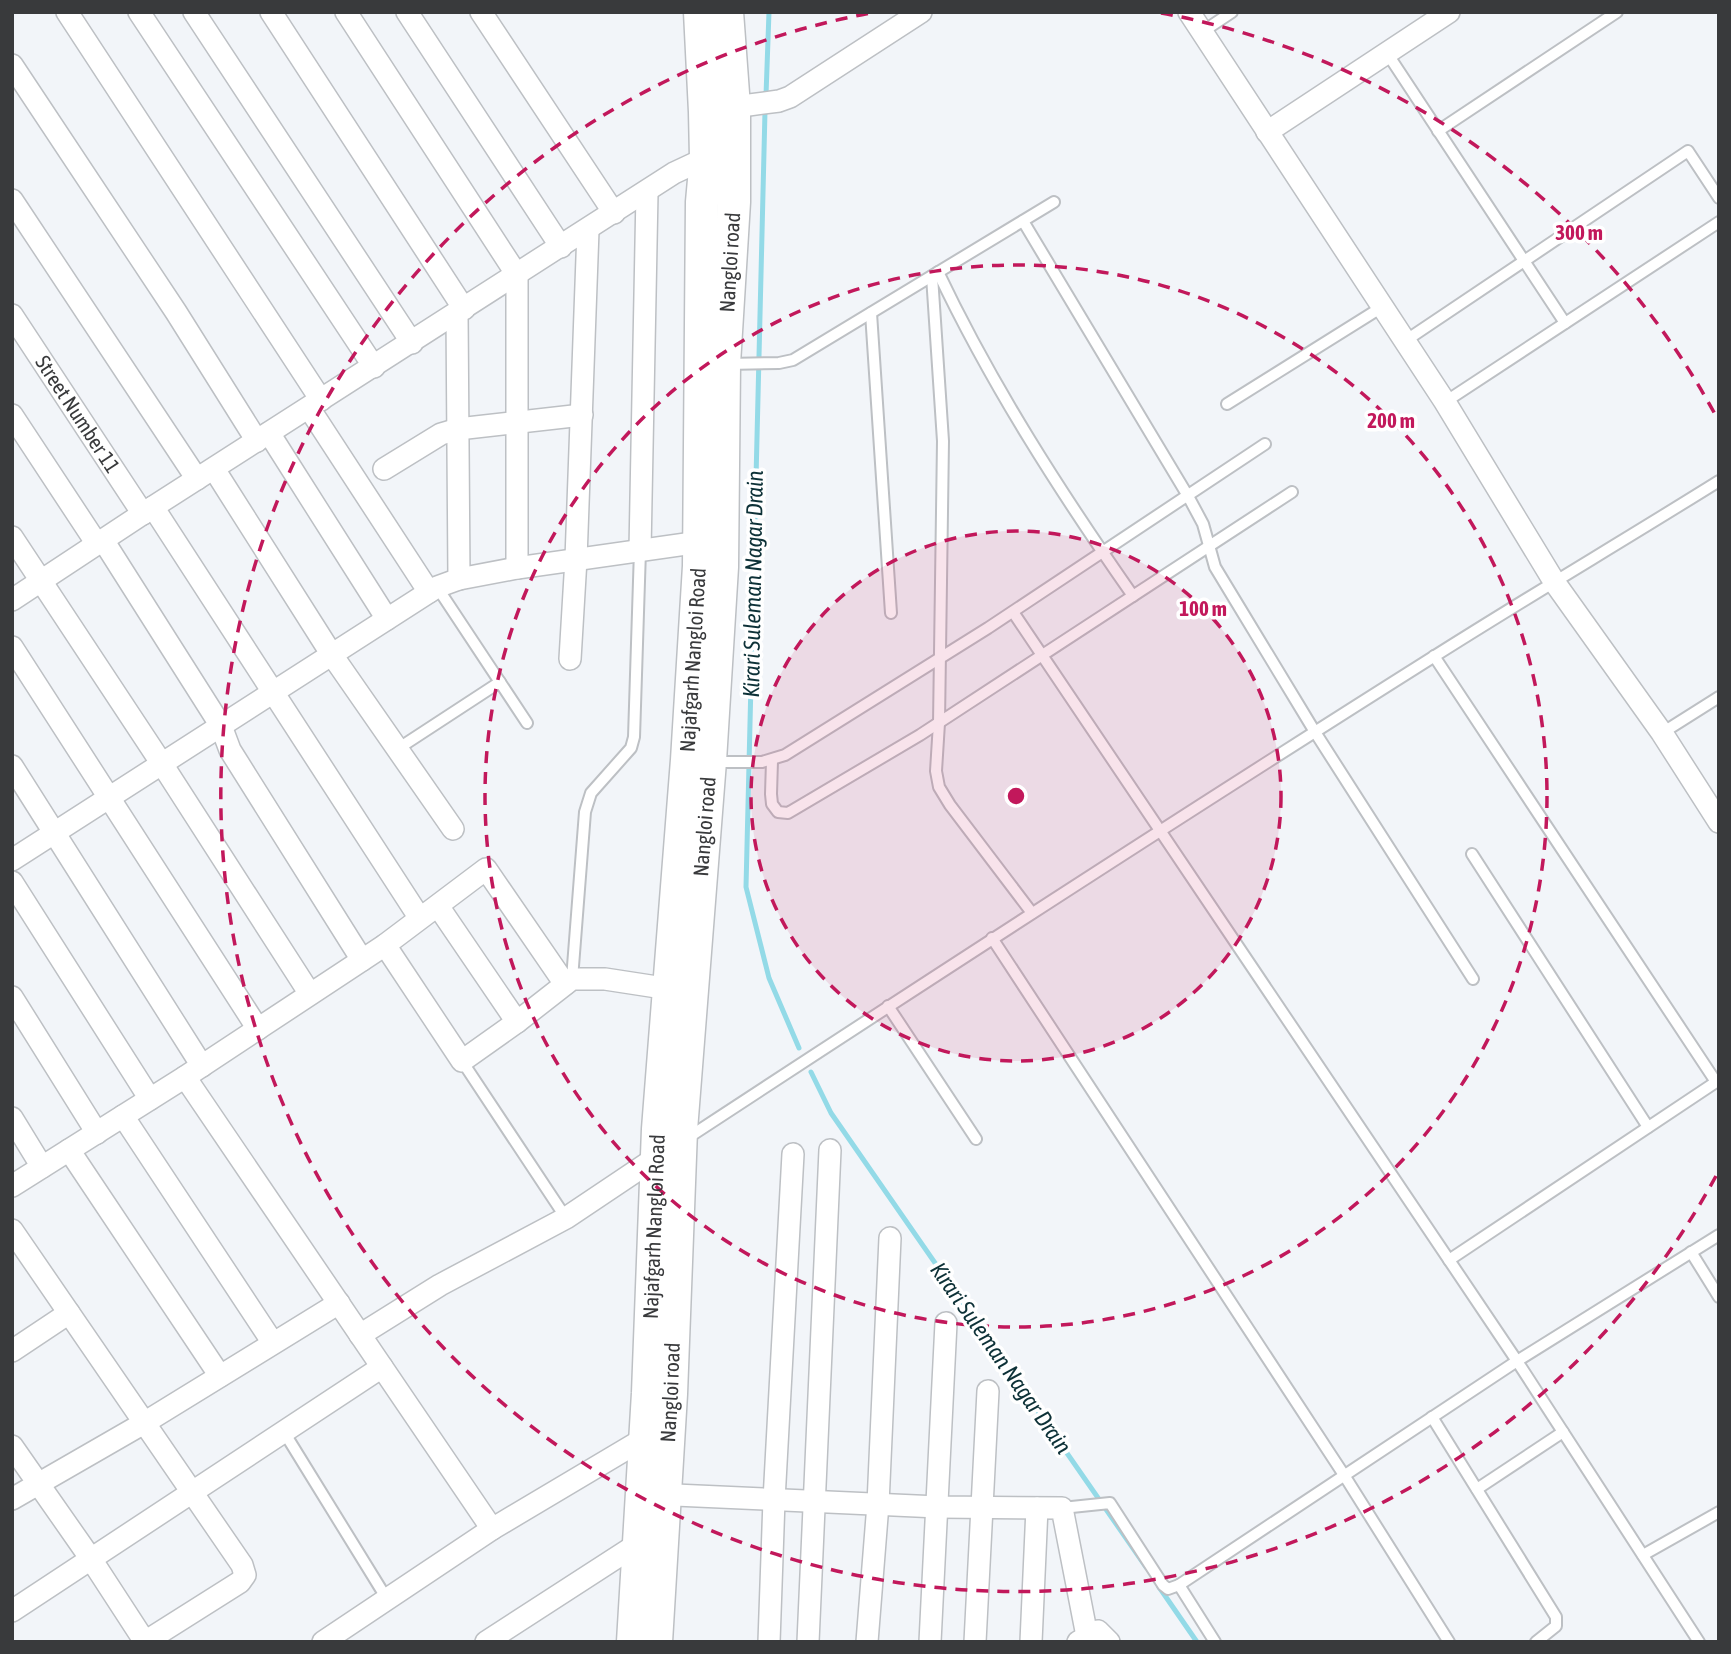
<svg xmlns="http://www.w3.org/2000/svg" width="1731" height="1654" viewBox="0 0 1731 1654" font-family="'Asap Condensed',sans-serif">
  <style>
    .lines { fill: none; stroke-linecap: round; stroke-linejoin: round }
    .stream { stroke: #93dae7; stroke-width: 5 }
    .service-casing { stroke: #bdc0c4; stroke-width: 14 }
    .minor-casing { stroke: #bdc0c4; stroke-width: 24 }
    .primary-casing { stroke: #bdc0c4; stroke-width: 35 }
    .service { stroke: #fff; stroke-width: 10 }
    .minor { stroke: #fff; stroke-width: 21 }
    .primary { stroke: #fff; stroke-width: 32 }
    .ring { fill: none; stroke: #c2185b; stroke-width: 3.5; stroke-dasharray: 12 9 }
    .labels { text-anchor: middle; stroke-width: 7; stroke-linejoin: round; paint-order: stroke }
    .street-label { font-size: 21px; fill: #393a3c; stroke: #fff }
    .water-label { font-size: 23px; font-style: italic; fill: #0d3137; stroke: #fff }
    .centre { fill: #c2185b; stroke: #fff; stroke-width: 3.5 }
    .ring-label { font-size: 21px; text-anchor: middle; font-weight: bold; fill: #c2185b; stroke: #fff; stroke-width: 7; stroke-linejoin: round; paint-order: stroke }
  </style>
  <rect width="100%" height="100%" fill="#f2f5f9"/>
  <g class="lines">
    <g class="stream">
      <polyline points="766,95 769,12"/>
      <polyline points="765,111 746,887 769,978 799,1048"/>
      <polyline points="811,1072 831,1113 1146,1567"/>
      <polyline points="1159,1587 1197,1642"/>
    </g>
    <defs>
      <g id="service">
        <polyline points="1202,32 1232,12"/>
        <polyline points="1387,53 1565,323"/>
        <polyline points="1438,131 1617,12"/>
        <polyline points="1023,221 1188,496 1203,524 1215,567 1315,732 1473,979"/>
        <path d="M938 272C992 386 1061 493 1133 596"/>
        <polyline points="932,276 943,441 939,723 936,771 939,787 950,805 1032,913"/>
        <polyline points="871,313 891,613"/>
        <polyline points="1405,341 1688,151 1719,198"/>
        <polyline points="727,364 779,363 793,360 1054,202"/>
        <polyline points="1445,402 1719,222"/>
        <polyline points="1227,404 1382,307"/>
        <polyline points="437,587 527,723"/>
        <polyline points="1013,612 1517,1361 1699,1642"/>
        <polyline points="1434,656 1716,1082"/>
        <polyline points="1662,733 1719,697"/>
        <polyline points="399,748 500,682"/>
        <polyline points="772,761 771,794 772,804 778,812 788,813 920,735 1292,492"/>
        <polyline points="714,762 762,762 785,755 988,628 1265,444"/>
        <polyline points="1472,854 1648,1127"/>
        <polyline points="992,938 1344,1475 1449,1642"/>
        <polyline points="572,979 585,812 591,793 631,748 634,737 640,550"/>
        <polyline points="888,1006 976,1139"/>
        <polyline points="462,1061 566,1218"/>
        <path d="M686 1139C933 977 1181 816 1430 659 1526 598 1623 541 1719 481"/>
        <polyline points="1691,1252 1719,1297"/>
        <polyline points="1449,1260 1719,1080"/>
        <polyline points="1432,1417 1556,1617 1556,1626 1536,1642"/>
        <polyline points="284,1432 387,1599"/>
        <polyline points="1477,1489 1563,1432"/>
        <polyline points="1062,1508 1110,1503 1163,1585 1168,1589 1179,1585"/>
        <polyline points="1643,1555 1719,1512"/>
        <polyline points="1215,1642 1179,1585 1517,1361 1719,1235"/>
      </g>
      <g id="minor">
        <polyline points="67,12 321,400"/>
        <polyline points="139,12 374,367"/>
        <polyline points="194,12 412,343"/>
        <polyline points="271,12 464,309"/>
        <polyline points="346,12 517,275 517,568"/>
        <polyline points="407,12 561,247"/>
        <polyline points="481,12 614,213"/>
        <polyline points="1189,12 1445,402 1555,583 1662,733 1719,822"/>
        <polyline points="12,65 176,312 257,441"/>
        <polyline points="734,107 779,101 790,97 921,12"/>
        <polyline points="1267,132 1449,12"/>
        <polyline points="12,200 197,479"/>
        <polyline points="457,313 459,579"/>
        <path id="s1" d="M12 315 143 514"/>
        <polyline points="309,408 429,592"/>
        <polyline points="12,415 97,544"/>
        <polyline points="269,433 387,619"/>
        <polyline points="214,469 332,655 453,829"/>
        <polyline points="384,469 441,434 458,429 582,415"/>
        <polyline points="153,507 419,917"/>
        <polyline points="12,537 162,764 310,994"/>
        <polyline points="103,540 221,726 230,750 362,960"/>
        <polyline points="640,550 647,193"/>
        <polyline points="12,600 153,507 674,173 706,158 717,156"/>
        <polyline points="12,647 258,1029"/>
        <polyline points="570,659 576,559 588,230"/>
        <polyline points="12,766 202,1066"/>
        <polyline points="12,860 437,587 459,579 517,568 700,542"/>
        <polyline points="12,882 150,1099"/>
        <polyline points="438,906 517,1022 572,979 605,979 670,989"/>
        <polyline points="385,945 462,1061 517,1022"/>
        <polyline points="12,997 97,1133"/>
        <polyline points="185,1077 492,1529"/>
        <polyline points="123,1116 273,1343"/>
        <polyline points="12,1118 42,1167"/>
        <polyline points="69,1150 220,1376"/>
        <polyline points="12,1186 185,1077 385,945 486,869 565,984"/>
        <polyline points="12,1230 242,1565 245,1575 240,1582 145,1642"/>
        <polyline points="360,1335 440,1285 566,1218 657,1157"/>
        <polyline points="12,1351 69,1313"/>
        <polyline points="12,1446 91,1559 145,1642"/>
        <polyline points="653,1494 938,1507 1062,1508 1087,1636"/>
        <polyline points="12,1499 144,1423 339,1303"/>
        <polyline points="12,1611 382,1367"/>
        <polyline points="323,1642 492,1529 645,1438 654,1436"/>
        <polyline points="486,1642 639,1543"/>
        <polyline points="769,1642 774,1500 793,1154"/>
        <polyline points="808,1642 830,1150"/>
        <polyline points="867,1642 878,1504 890,1238"/>
        <polyline points="930,1642 946,1323"/>
        <polyline points="975,1642 988,1391"/>
        <polyline points="1031,1642 1037,1508"/>
        <polyline points="1078,1642 1098,1631 1109,1642"/>
      </g>
      <g id="primary">
        <path id="s2" d="M633 1642 648 1393 658 1129 687 760 699 566 702 202 706 158 705 112 700 12"/>
        <path id="s3" d="M656 1642 671 1394 681 1130 710 761 722 567 724 364 734 202V107L727 12"/>
      </g>
    </defs>
    <use href="#service" class="service-casing"/>
    <use href="#minor" class="minor-casing"/>
    <use href="#primary" class="primary-casing"/>
    <use href="#service" class="service"/>
    <use href="#minor" class="minor"/>
    <use href="#primary" class="primary"/>
  </g>
  <circle cx="1016" cy="796" r="265" fill="#c2185b" fill-opacity=".12"/>
  <g class="ring">
    <circle cx="1016" cy="796" r="265"/>
    <circle cx="1016" cy="796" r="531"/>
    <path d="M1716 1176A796 796 0 1 1 871 13M1161 13A796 796 0 0 1 1716 416"/>
  </g>
  <g class="labels">
    <g class="street-label">
      <text dy="7" stroke="none"><textPath href="#s3" startOffset="1382">Nangloi road</textPath></text>
      <text dy="7" stroke="none"><textPath href="#s1" startOffset="119">Street Number 11</textPath></text>
      <text dy="7" stroke="none"><textPath href="#s2" startOffset="984">Najafgarh Nangloi Road</textPath></text>
      <text dy="7" stroke="none"><textPath href="#s3" startOffset="817">Nangloi road</textPath></text>
      <text dy="7" stroke="none"><textPath href="#s2" startOffset="416">Najafgarh Nangloi Road</textPath></text>
      <text dy="7" stroke="none"><textPath href="#s3" startOffset="250">Nangloi road</textPath></text>
    </g>
    <g class="water-label">
      <text transform="translate(753 584) rotate(-89)" y="8">Kirari Suleman Nagar Drain</text>
      <text transform="translate(1001 1358) rotate(55)" y="8">Kirari Suleman Nagar Drain</text>
    </g>
  </g>
  <circle cx="1016" cy="796" r="10" class="centre"/>
  <g class="ring-label">
    <text x="1579" y="240">300 m</text>
    <text x="1391" y="428">200 m</text>
    <text x="1203" y="616">100 m</text>
  </g>
  <rect width="1731" height="1654" fill="none" stroke="#393a3c" stroke-width="28"/>
</svg>
